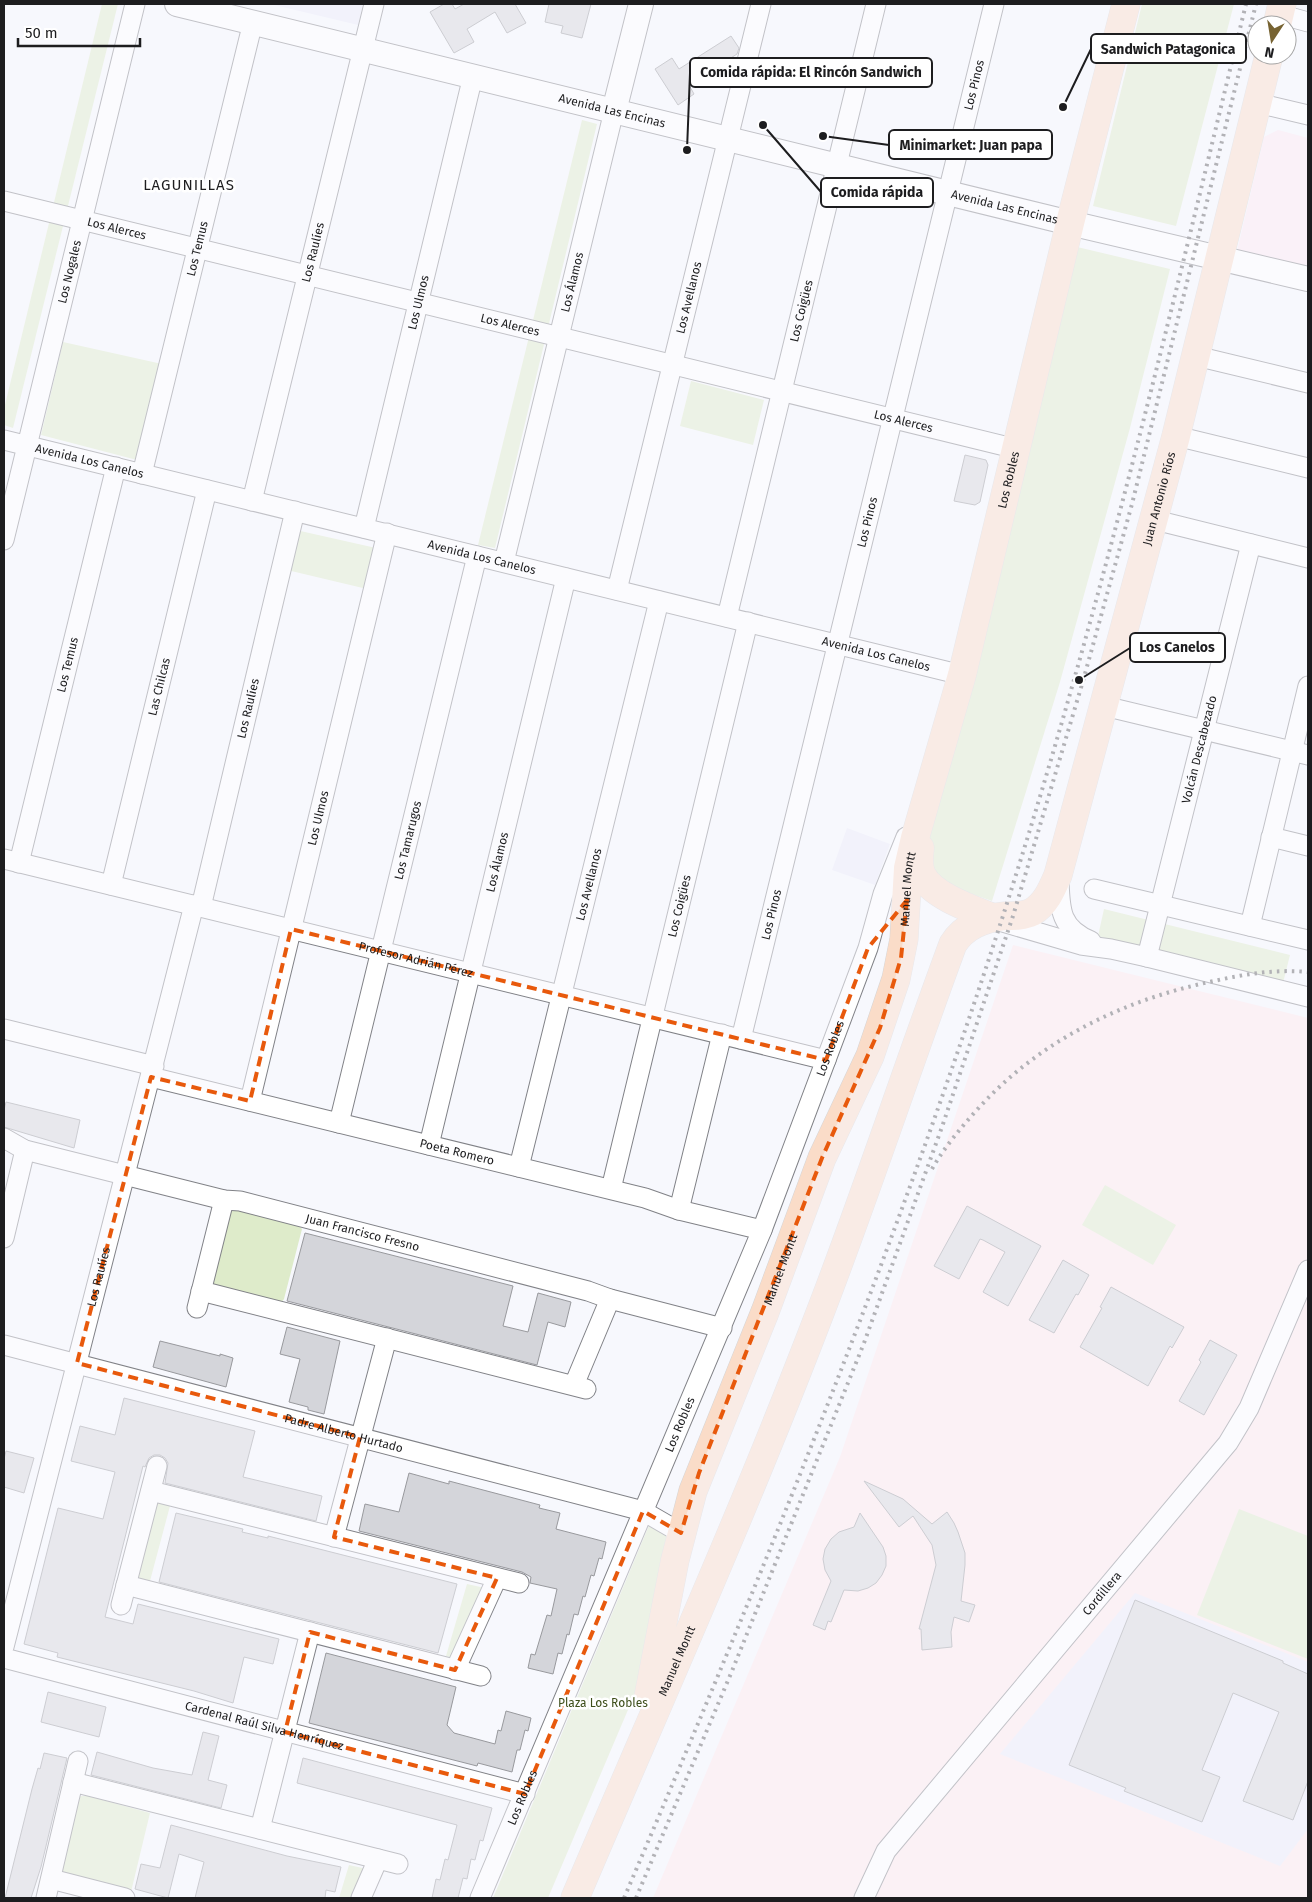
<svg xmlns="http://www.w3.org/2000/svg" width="1312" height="1902" viewBox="0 0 1312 1902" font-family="'Fira Sans',sans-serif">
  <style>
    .commercial { fill: #fce8f1 }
    .industrial { fill: #fee8ec }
    .built { fill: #eaecf9 }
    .green { fill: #deebca }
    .building { fill: #d4d5da; stroke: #98999d }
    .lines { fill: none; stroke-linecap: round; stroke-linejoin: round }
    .minor-casing { stroke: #818287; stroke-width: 21 }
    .tertiary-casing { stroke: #818287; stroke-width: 26 }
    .primary-casing { stroke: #d6d6d7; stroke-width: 29 }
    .minor { stroke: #fff; stroke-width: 19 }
    .tertiary { stroke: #fff; stroke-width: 24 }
    .primary { stroke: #fadcc8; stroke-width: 28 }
    .rail { stroke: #5e5e61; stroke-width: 4; stroke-dasharray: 2.5 5; stroke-linecap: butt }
    .marked { fill: none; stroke: #e8590c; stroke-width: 4; stroke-dasharray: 10 6; stroke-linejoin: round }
    .labels { text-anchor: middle; stroke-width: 5; stroke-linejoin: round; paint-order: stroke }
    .street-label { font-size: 12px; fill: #1d1d1f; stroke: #fff }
    .park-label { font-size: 12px; fill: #3e4f1b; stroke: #fff }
    .quarter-label { font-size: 15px; letter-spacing: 1px; fill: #1d1d1f; stroke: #fff }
    .leader { fill: none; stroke: #1d1d1f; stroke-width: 2 }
    .callout-dot { fill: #1d1d1f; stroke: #fff; stroke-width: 2 }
    .callout { fill: #fff; stroke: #1d1d1f; stroke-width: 2 }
    .callout-label { font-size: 14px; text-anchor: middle; font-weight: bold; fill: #1d1d1f }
  </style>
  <rect width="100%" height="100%" fill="#f7f8fd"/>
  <polygon class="commercial" points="1278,130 1308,138 1308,269 1237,251 1264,137"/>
  <polygon class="industrial" points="1013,945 1308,1018 1308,1898 653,1898 840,1457"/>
  <g class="built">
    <polygon points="270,4 363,4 358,25"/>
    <polygon points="847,828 890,844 875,885 832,870"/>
    <polygon points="1135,1593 1308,1662 1308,1829 1280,1866 1000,1754"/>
  </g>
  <g class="green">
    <polygon points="102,4 118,4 13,428 4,425 4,409"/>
    <polygon points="1142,4 1234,4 1176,226 1093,206"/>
    <polygon points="582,120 597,124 495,548 478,545"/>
    <polygon points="1073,246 1170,269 1130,428 1060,682 992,901 952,887 924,871 932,811"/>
    <polygon points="63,342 162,364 137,460 41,435"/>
    <polygon points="691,381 764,400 753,445 680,426"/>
    <polygon points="296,530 376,548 367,589 287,570"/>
    <polygon points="1104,909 1290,955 1283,983 1145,950 1098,936"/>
    <polygon points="1105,1185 1176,1225 1153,1265 1082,1225"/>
    <polygon points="240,1209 298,1225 302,1229 284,1299 281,1303 214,1285 211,1276 230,1211"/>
    <polygon points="157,1502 170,1506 150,1581 136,1577"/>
    <polygon points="1239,1509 1308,1536 1308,1659 1197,1615"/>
    <polygon points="650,1523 668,1535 636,1691 548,1898 493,1898"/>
    <polygon points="467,1584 485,1588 454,1658 446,1656"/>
    <polygon points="81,1796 88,1796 150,1813 131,1892 67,1875 63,1872 61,1865 76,1802"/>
    <polygon points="349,1865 367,1869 354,1898 339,1898"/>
  </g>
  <g class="building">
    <polygon points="444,4 452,4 455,9 464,4 515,4 526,23 507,33 495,12 467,29 474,42 454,53 430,12"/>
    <polygon points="549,4 591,4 582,38 561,33 563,26 545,22"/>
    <polygon points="731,36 739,48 737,54 689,85 694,94 678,105 655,69 672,58 679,69"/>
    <polygon points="965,455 986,460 988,465 980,502 975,505 954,501"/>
    <polygon points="6,1102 80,1120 74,1148 4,1127 4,1110"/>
    <polygon points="967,1206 1041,1246 1008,1306 983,1292 1005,1252 983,1240 980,1239 959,1279 934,1266"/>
    <polygon points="305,1233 513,1286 503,1326 528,1332 538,1293 571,1302 565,1327 548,1322 537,1365 287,1301"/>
    <polygon points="1063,1260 1089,1275 1078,1295 1076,1294 1054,1333 1029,1320"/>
    <polygon points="1111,1287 1184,1327 1172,1348 1170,1346 1148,1386 1080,1347 1102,1308 1100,1307"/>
    <polygon points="287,1327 340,1341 324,1414 308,1410 308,1407 289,1402 300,1359 280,1354"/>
    <polygon points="1210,1340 1237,1355 1204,1415 1179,1401 1201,1362 1199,1360"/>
    <polygon points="160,1341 220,1356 220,1354 233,1358 226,1387 153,1367"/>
    <polygon points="124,1398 255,1431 243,1477 322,1496 316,1521 165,1483 168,1463 165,1458 160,1455 154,1455 149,1458 145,1467 143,1466 105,1617 133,1624 138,1604 279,1639 273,1664 244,1657 233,1703 194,1691 57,1657 58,1653 24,1644 58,1508 103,1519 115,1472 71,1461 80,1426 115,1435"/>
    <polygon points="6,1451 34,1458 24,1493 4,1487 4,1459"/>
    <polygon points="409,1473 449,1484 449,1481 540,1505 539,1508 560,1513 556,1529 606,1542 602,1559 599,1558 594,1576 591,1575 585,1597 583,1596 578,1615 574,1614 569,1635 567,1634 562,1654 558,1653 553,1674 528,1668 531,1654 535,1655 547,1615 551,1616 557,1589 530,1583 531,1577 522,1572 359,1531 365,1504 399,1512"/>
    <polygon points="864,1481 903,1499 932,1524 947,1512 954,1523 958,1532 965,1553 965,1565 961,1601 975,1605 969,1622 954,1617 951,1632 952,1647 922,1650 921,1629 919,1629 936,1565 932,1545 928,1539 913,1516 899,1527"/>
    <polygon points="176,1513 243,1529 242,1532 268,1538 268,1536 457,1584 438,1653 159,1582"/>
    <polygon points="860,1513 883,1547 886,1556 886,1566 882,1575 876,1583 868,1588 858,1591 844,1590 831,1622 828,1621 825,1630 813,1625 831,1581 825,1570 823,1559 825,1549 831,1539 839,1532 854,1527"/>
    <polygon points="1135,1600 1283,1661 1283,1663 1308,1674 1308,1781 1293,1820 1243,1801 1279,1712 1233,1693 1202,1770 1220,1777 1202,1822 1124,1791 1126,1788 1069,1765"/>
    <polygon points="326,1653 456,1687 447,1725 454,1733 495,1744 498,1730 501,1731 506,1711 531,1718 528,1731 525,1730 520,1750 517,1750 512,1772 478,1763 477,1766 309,1723"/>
    <polygon points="48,1692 106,1707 99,1737 41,1722"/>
    <polygon points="203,1732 219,1736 208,1780 227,1785 221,1808 91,1775 97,1752 153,1768 192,1775"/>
    <polygon points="44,1753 67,1758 41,1867 31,1898 5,1898 32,1789 38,1768 40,1769"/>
    <polygon points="303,1758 492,1808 483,1841 480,1840 475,1860 471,1859 467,1879 463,1878 458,1898 432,1898 436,1879 440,1880 445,1859 448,1860 457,1825 297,1783"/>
    <polygon points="171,1825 287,1856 341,1867 335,1892 326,1890 325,1898 195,1898 204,1862 179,1854 168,1898 135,1889 141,1864 160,1868"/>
  </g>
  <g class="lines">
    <defs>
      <g id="minor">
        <polyline points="1279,14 1308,22"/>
        <polyline points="1257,103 1308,115"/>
        <path id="s1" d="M4 201 1017 449"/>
        <polyline points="1196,356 1308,383"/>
        <polyline points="1176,436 1308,468"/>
        <path id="s2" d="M4 440 962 675"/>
        <path id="s3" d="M142 474 253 22"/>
        <path id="s4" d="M252 501 374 4"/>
        <polyline points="1155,520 1308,558"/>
        <path id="s5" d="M364 528 473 76"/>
        <path id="s6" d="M4 540 135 4"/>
        <path id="s7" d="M504 562 614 111"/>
        <path id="s8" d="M617 590 761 4"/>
        <path id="s9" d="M727 617 876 4"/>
        <polyline points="1104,706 1308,755"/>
        <polyline points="1271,837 1308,846"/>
        <path id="s10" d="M4 859 826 1060"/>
        <path id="s11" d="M19 863 116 467"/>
        <path d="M1059 878C1060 908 1059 928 1091 941"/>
        <path id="s12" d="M111 885 207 490"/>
        <polyline points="1094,889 1308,940"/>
        <path id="s13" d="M201 907 295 511"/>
        <polyline points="999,921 1081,945 1111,949 1147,957 1308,997"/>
        <polyline points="1250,926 1308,686"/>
        <path id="s14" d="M1147 957 1251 544"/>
        <polyline points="4,1029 154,1066"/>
        <path id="s15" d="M741 1039 994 4"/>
        <path id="s16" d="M151 1077 645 1198 679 1210 762 1230"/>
        <path id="s17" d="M250 1101 387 533"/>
        <path id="s18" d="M339 1123 477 556"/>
        <path id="s19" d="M4 1138 25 1150 224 1200 240 1201 588 1291 610 1299 722 1328"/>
        <path id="s20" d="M429 1145 566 578"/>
        <path id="s21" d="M519 1167 659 601"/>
        <path id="s22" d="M611 1189 748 622"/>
        <polyline points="679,1210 722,1034"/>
        <polyline points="4,1238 25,1150"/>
        <polyline points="201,1291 586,1389"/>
        <polyline points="197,1308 224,1200"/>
        <path id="s23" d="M4 1345 643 1511 681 1533"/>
        <polyline points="574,1385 610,1299"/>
        <polyline points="151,1491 519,1583"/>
        <polyline points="334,1537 387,1338"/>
        <polyline points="126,1585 481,1676"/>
        <polyline points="121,1605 157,1466"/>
        <path id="s24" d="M4 1647 194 905"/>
        <path id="s25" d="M4 1658 525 1794"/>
        <polyline points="455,1670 497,1578"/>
        <polyline points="73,1782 398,1864"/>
        <polyline points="260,1829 310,1632"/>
        <polyline points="51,1879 125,1898"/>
        <polyline points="46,1898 78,1761"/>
        <polyline points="361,1898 378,1859"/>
        <path id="s26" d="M480 1898 762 1230 868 948 883 894 906 837"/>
        <path id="s27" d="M864 1898 886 1851 1228 1443 1249 1408 1308 1270"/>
      </g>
      <g id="tertiary">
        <path id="s28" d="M177 4 1070 223 1308 279"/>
        <polyline points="614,111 641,4"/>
      </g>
      <g id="primary">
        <polyline points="1277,25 1282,4"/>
        <path d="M920 848C919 857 918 867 922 875 932 896 974 910 994 918"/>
        <path id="s29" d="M648 1698 675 1560 693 1491 765 1312 822 1158 870 1056 896 979 904 939 908 868 915 838 962 675 1070 223 1126 4"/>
        <path id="s30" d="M575 1898C657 1705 743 1514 818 1318 866 1194 907 1068 953 944 964 926 985 918 1005 916 1014 916 1024 916 1032 912 1046 904 1052 889 1058 875L1176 436 1269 55"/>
      </g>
    </defs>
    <use href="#minor" class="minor-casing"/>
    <use href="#tertiary" class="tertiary-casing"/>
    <use href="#primary" class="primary-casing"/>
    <use href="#minor" class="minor"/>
    <use href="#tertiary" class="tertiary"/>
    <use href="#primary" class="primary"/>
    <g class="rail">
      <path d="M932 1169C944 1148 959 1130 975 1112 1038 1041 1122 1000 1214 981 1245 974 1276 969 1308 972"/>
      <path d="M624 1898C761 1578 893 1256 1000 925 1098 622 1171 312 1246 4"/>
      <polyline points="636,1898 732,1671 864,1343 942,1127 1013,916 1083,681 1132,504 1256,4"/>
    </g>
  </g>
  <path d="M0 0H1312V1902H0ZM907 900 901 958 880 1028 822 1158 699 1473 681 1533 643 1511 525 1794 285 1732 310 1632 455 1670 497 1578 334 1537 360 1437 77 1363 151 1077 250 1101 291 929 826 1060 868 948Z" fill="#f7f8fd" fill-opacity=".55" fill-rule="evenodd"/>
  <path class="marked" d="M907 900 901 958 880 1028 822 1158 699 1473 681 1533 643 1511 525 1794 285 1732 310 1632 455 1670 497 1578 334 1537 360 1437 77 1363 151 1077 250 1101 291 929 826 1060 868 948Z"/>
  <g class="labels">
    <g class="street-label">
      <text dy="4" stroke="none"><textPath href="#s15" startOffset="982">Los Pinos</textPath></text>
      <text dy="4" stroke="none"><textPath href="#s28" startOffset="448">Avenida Las Encinas</textPath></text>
      <text dy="4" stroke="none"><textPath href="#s28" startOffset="852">Avenida Las Encinas</textPath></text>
      <text dy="4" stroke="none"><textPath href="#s1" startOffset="116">Los Alerces</textPath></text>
      <text dy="4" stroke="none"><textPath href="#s3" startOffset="232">Los Temus</textPath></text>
      <text dy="4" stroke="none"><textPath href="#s4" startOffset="256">Los Raulíes</textPath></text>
      <text dy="4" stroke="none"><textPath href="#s6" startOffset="276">Los Nogales</textPath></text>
      <text dy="4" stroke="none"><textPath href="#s7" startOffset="288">Los Álamos</textPath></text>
      <text dy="4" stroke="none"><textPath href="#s8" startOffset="301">Los Avellanos</textPath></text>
      <text dy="4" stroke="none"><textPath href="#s5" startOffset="232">Los Ulmos</textPath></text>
      <text dy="4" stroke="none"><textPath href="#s9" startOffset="315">Los Coigües</textPath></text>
      <text dy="4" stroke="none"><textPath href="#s1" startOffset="521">Los Alerces</textPath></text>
      <text dy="4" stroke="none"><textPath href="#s1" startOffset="926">Los Alerces</textPath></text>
      <text dy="4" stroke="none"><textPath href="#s2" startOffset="88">Avenida Los Canelos</textPath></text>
      <text dy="4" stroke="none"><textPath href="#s29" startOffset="1276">Los Robles</textPath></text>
      <text dy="4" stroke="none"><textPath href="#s30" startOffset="1551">Juan Antonio Ríos</textPath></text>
      <text dy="4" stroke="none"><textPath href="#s15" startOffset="532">Los Pinos</textPath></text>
      <text dy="4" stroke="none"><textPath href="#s2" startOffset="492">Avenida Los Canelos</textPath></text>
      <text dy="4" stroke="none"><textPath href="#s2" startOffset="898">Avenida Los Canelos</textPath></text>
      <text dy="4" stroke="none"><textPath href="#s11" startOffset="204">Los Temus</textPath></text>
      <text dy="4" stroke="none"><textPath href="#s12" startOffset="204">Las Chilcas</textPath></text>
      <text dy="4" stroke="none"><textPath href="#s13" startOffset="204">Los Raulíes</textPath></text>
      <text dy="4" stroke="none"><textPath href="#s14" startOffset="214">Volcán Descabezado</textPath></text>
      <text dy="4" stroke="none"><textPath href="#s17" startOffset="291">Los Ulmos</textPath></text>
      <text dy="4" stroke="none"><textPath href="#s18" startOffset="291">Los Tamarugos</textPath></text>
      <text dy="4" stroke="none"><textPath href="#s20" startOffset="291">Los Álamos</textPath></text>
      <text dy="4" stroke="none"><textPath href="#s21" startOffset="291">Los Avellanos</textPath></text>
      <text dy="4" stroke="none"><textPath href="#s29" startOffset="854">Manuel Montt</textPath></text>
      <text dy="4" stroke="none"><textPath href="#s22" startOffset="291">Los Coigües</textPath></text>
      <text dy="4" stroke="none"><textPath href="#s15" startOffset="128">Los Pinos</textPath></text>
      <text dy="4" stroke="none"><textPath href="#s10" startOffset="424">Profesor Adrián Pérez</textPath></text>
      <text dy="4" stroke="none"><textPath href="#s26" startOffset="919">Los Robles</textPath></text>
      <text dy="4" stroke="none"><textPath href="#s16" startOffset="315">Poeta Romero</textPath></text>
      <text dy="4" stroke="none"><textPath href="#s19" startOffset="372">Juan Francisco Fresno</textPath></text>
      <text dy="4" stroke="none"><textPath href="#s29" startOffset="450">Manuel Montt</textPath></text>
      <text dy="4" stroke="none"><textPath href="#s24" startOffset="382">Los Raulíes</textPath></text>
      <text dy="4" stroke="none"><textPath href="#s26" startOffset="514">Los Robles</textPath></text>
      <text dy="4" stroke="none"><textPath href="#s23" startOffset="351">Padre Alberto Hurtado</textPath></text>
      <text dy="4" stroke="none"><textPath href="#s27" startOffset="388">Cordillera</textPath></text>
      <text dy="4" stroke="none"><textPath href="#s30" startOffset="258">Manuel Montt</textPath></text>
      <text dy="4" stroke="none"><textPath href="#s25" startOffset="269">Cardenal Raúl Silva Henríquez</textPath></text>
      <text dy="4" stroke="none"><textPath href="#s26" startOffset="109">Los Robles</textPath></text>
    </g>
    <g class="park-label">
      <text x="603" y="1707">Plaza Los Robles</text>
    </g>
    <g class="quarter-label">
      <text x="189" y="190">LAGUNILLAS</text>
    </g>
  </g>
  <path class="leader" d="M1063 107L1091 49M687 150L690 73M823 136L889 145M763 125L821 192M1079 680L1130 648"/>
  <g class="callout-dot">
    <circle cx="1063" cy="107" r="5"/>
    <circle cx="687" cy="150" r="5"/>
    <circle cx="823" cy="136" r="5"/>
    <circle cx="763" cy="125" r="5"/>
    <circle cx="1079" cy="680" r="5"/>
  </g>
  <g class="callout">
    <rect x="1091" y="34" width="155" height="29" rx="5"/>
    <rect x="690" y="58" width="242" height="29" rx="5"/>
    <rect x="889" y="130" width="163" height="29" rx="5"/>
    <rect x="821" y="178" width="112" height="29" rx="5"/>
    <rect x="1130" y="633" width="95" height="29" rx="5"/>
  </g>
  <g class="callout-label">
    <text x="1168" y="54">Sandwich Patagonica</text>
    <text x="811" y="77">Comida rápida: El Rincón Sandwich</text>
    <text x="971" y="150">Minimarket: Juan papa</text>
    <text x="877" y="197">Comida rápida</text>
    <text x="1177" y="652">Los Canelos</text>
  </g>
  <rect width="1312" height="1902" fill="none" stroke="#1d1d1f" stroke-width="10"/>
  <g transform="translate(1272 40) rotate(192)"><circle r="24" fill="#ffffff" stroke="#a5a5a5"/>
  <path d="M0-4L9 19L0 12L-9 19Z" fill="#776332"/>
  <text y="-8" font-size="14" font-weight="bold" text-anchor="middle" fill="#1d1d1f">N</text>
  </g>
  <path d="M18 38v8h122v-8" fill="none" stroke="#1d1d1f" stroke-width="2.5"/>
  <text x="25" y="38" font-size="15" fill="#1d1d1f" stroke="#ffffff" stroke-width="4" paint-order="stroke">50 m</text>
</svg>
